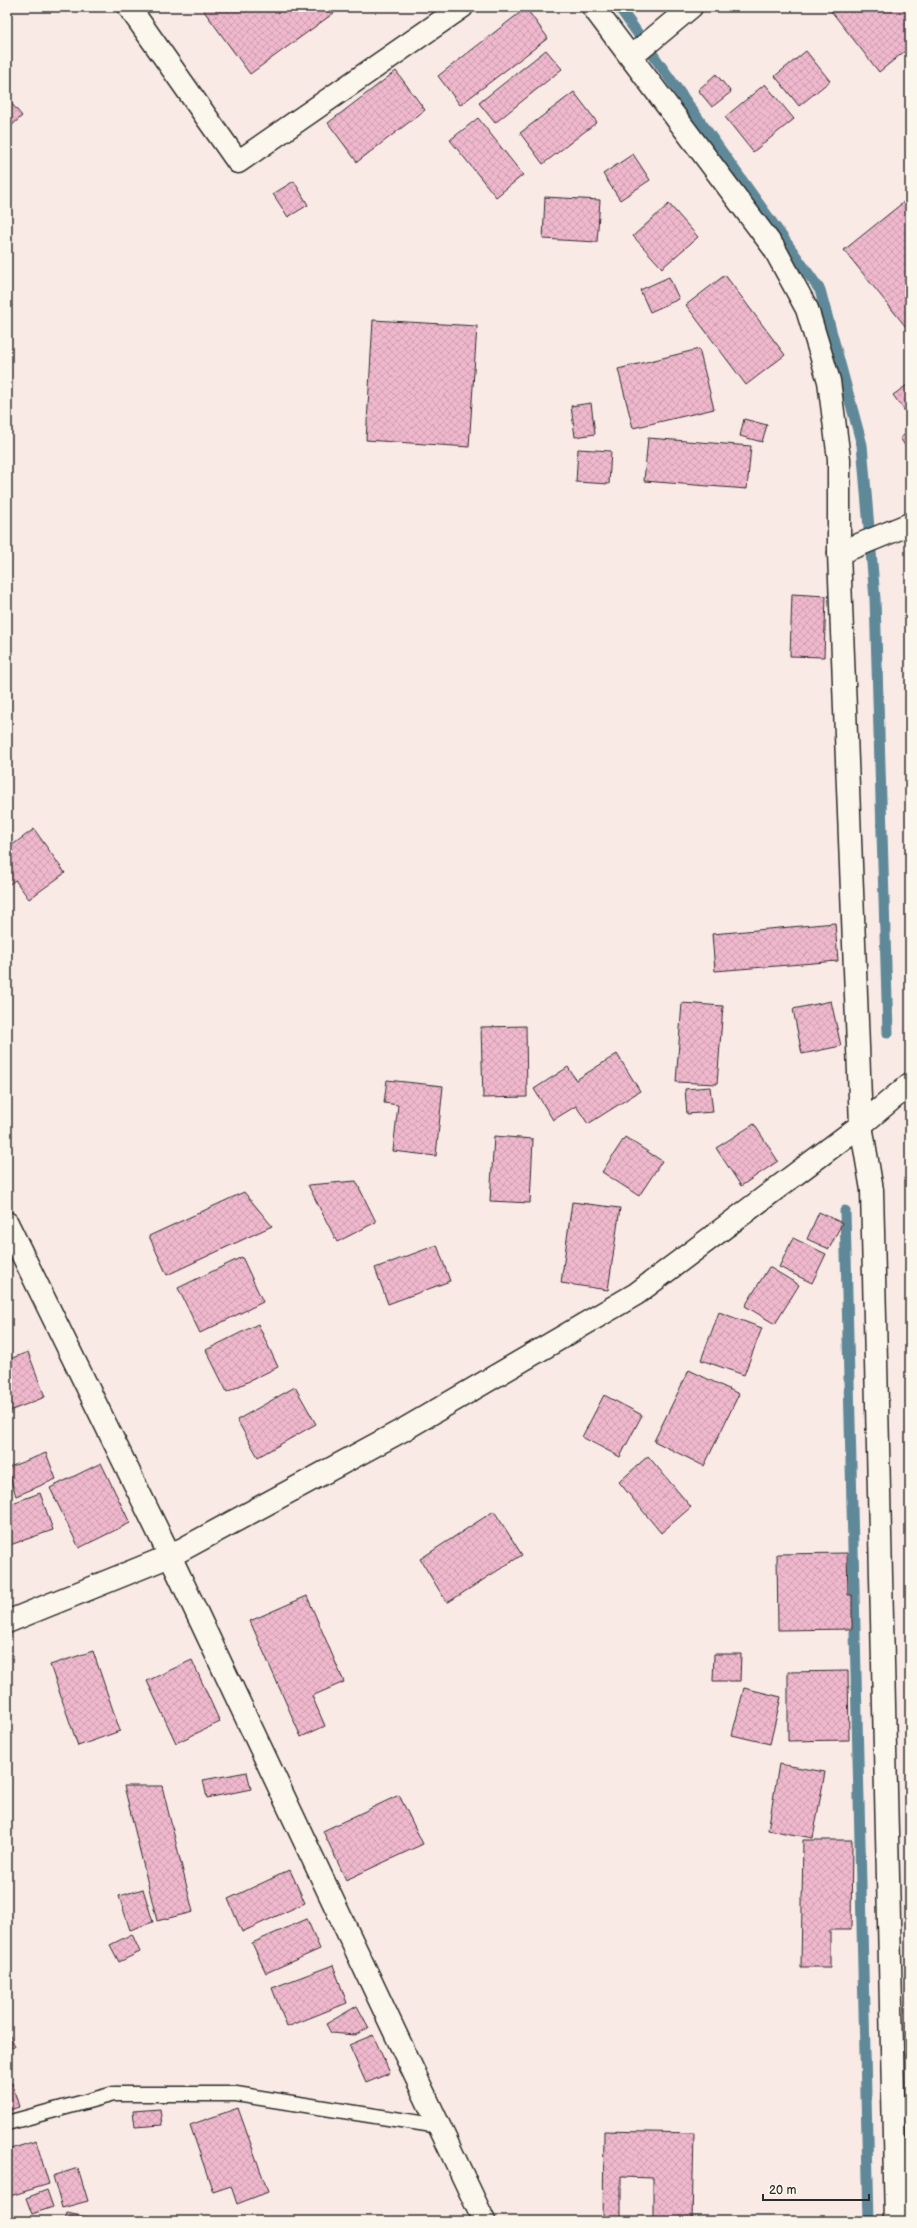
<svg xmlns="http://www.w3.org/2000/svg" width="917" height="2228" viewBox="0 0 917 2228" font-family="'Balsamiq Sans',sans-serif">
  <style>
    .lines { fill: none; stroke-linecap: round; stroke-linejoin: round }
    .stream { stroke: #5f8999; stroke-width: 11 }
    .building { fill: url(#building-cross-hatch); stroke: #2b2b2b }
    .lane-casing { stroke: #2b2b2b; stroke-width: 17 }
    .street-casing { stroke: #2b2b2b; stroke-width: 25 }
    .secondary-casing { stroke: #2b2b2b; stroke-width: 25 }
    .lane { stroke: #fbf7ec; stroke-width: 14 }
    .street { stroke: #fbf7ec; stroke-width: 22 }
    .secondary { stroke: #fbf7ec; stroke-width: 22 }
  </style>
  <defs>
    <pattern id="building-cross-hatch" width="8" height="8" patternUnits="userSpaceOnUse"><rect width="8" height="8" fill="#f0b8cd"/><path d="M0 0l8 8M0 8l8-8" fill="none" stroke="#ce9eb0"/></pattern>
  </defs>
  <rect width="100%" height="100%" fill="#f9eae6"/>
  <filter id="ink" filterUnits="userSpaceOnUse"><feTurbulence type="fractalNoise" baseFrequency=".025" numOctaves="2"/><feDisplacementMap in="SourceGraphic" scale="8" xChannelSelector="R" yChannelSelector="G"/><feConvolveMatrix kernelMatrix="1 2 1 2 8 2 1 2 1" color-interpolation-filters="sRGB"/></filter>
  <g filter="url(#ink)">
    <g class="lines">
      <g class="stream">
        <polyline points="619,7 820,290 862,445 875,599 888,1033"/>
        <polyline points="845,1211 869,2221"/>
      </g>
    </g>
    <g class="building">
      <polygon points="7,7 14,7 7,12"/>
      <polygon points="201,7 342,7 250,74"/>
      <polygon points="828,7 910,7 910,47 879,72"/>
      <polygon points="526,8 548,38 460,105 438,76"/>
      <polygon points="546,50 562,69 495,123 479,103"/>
      <polygon points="806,51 830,81 799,106 775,76"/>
      <polygon points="396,71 425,110 357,162 328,123"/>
      <polygon points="716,74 731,92 712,107 698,90"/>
      <polygon points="765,84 794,119 753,152 725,117"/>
      <polygon points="574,92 597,122 543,164 520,133"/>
      <polygon points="7,98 22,116 7,130"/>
      <polygon points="478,118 523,175 496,197 450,140"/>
      <polygon points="633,154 650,180 620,200 603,174"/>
      <polygon points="294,181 308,205 288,217 273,194"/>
      <polygon points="545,197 600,200 597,242 543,239"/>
      <polygon points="910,197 910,332 844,250"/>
      <polygon points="669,204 698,237 662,268 633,236"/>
      <polygon points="725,275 785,355 746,385 686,305"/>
      <polygon points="669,277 679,299 650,312 640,290"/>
      <polygon points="373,320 477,326 469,447 366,440"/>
      <polygon points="699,349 714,409 633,428 618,369"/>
      <polygon points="910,383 910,418 893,395"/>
      <polygon points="591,403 595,434 575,437 571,406"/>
      <polygon points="744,419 767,425 762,442 740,436"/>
      <polygon points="910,431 910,453 900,438"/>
      <polygon points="648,438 751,446 747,489 644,481"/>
      <polygon points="578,449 611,451 609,484 576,482"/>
      <polygon points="792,594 826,596 824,657 790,656"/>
      <polygon points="34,829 65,873 29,899 15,880 7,886 7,849"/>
      <polygon points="835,923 838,961 715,971 712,934"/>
      <polygon points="831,1001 841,1046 802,1054 793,1009"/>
      <polygon points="682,1003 723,1006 717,1084 676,1082"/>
      <polygon points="526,1026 527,1097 483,1098 481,1027"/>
      <polygon points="617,1054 640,1091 588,1124 576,1106 553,1120 534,1089 568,1067 576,1080"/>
      <polygon points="387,1080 443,1086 436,1156 393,1151 398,1105 384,1103"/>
      <polygon points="710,1087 713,1112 687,1114 685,1089"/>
      <polygon points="754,1124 778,1161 741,1186 716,1148"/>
      <polygon points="494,1136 533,1139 530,1203 490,1201"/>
      <polygon points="625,1137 662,1161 639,1196 602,1172"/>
      <polygon points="356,1181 376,1222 337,1242 308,1185"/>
      <polygon points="244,1192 272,1226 167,1275 149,1236"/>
      <polygon points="572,1202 620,1208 608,1290 561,1283"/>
      <polygon points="819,1212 842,1223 829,1249 807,1239"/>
      <polygon points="793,1238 826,1254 812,1283 779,1267"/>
      <polygon points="437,1245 450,1281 388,1304 375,1268"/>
      <polygon points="242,1257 263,1302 200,1333 178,1288"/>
      <polygon points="769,1267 799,1285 775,1324 745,1306"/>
      <polygon points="719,1312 762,1328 744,1375 701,1360"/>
      <polygon points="258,1324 278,1367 227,1392 206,1350"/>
      <polygon points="28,1352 45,1397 7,1412 7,1360"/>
      <polygon points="689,1370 739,1394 704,1466 654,1441"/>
      <polygon points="295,1387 316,1424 258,1457 237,1420"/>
      <polygon points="604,1395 642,1415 620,1457 582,1437"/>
      <polygon points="910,1411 910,1435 909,1435"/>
      <polygon points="46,1453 56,1479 16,1496 7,1468"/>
      <polygon points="648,1456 691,1507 661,1533 619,1482"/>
      <polygon points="101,1463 130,1523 79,1548 50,1488"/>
      <polygon points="40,1493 53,1530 7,1546 7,1505"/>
      <polygon points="494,1511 522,1555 447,1603 420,1559"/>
      <polygon points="847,1553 848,1595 852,1595 852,1629 778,1630 777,1554"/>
      <polygon points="307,1596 344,1682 312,1696 325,1726 301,1737 250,1621"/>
      <polygon points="93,1651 120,1731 78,1746 50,1665"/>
      <polygon points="714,1654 741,1654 740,1681 713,1681"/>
      <polygon points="192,1660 220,1722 176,1743 147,1681"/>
      <polygon points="848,1671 849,1740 788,1741 788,1672"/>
      <polygon points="744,1688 781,1697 770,1744 732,1735"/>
      <polygon points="779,1764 825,1772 813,1838 768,1830"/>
      <polygon points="247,1772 251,1789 207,1798 203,1780"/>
      <polygon points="124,1786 162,1786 193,1912 157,1921"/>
      <polygon points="399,1795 423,1844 346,1880 323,1831"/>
      <polygon points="803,1840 852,1840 851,1930 830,1930 830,1967 801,1967"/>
      <polygon points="290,1870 305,1903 242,1932 228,1899"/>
      <polygon points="143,1889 153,1922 130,1930 119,1896"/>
      <polygon points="307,1919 320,1949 266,1973 252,1943"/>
      <polygon points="132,1934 140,1952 119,1962 110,1945"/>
      <polygon points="333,1965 347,2003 287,2027 272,1988"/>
      <polygon points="357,2006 369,2028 355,2035 331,2033 326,2024"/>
      <polygon points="7,2030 15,2046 7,2049"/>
      <polygon points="373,2035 390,2073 366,2083 349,2045"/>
      <polygon points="12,2083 19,2107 7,2111 7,2085"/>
      <polygon points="238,2108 268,2192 237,2204 231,2186 213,2192 190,2125"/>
      <polygon points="160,2109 162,2125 135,2127 133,2111"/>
      <polygon points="604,2131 694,2133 692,2221 653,2221 653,2178 621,2177 621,2221 603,2221"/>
      <polygon points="36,2141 49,2184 7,2197 7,2150"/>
      <polygon points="78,2168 88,2201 62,2208 53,2176"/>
      <polygon points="47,2190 53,2207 32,2214 26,2198"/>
      <polygon points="67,2213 105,2221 65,2221"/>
    </g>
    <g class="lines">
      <defs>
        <polyline id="lane" points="7,2123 114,2094 236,2094 439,2126"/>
        <g id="street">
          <polyline points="129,7 238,162 462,7"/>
          <polyline points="631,57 691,7"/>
          <polyline points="839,553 910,524"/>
          <polyline points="7,1223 170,1556 484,2221"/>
        </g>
        <g id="secondary">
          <polyline points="593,7 774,248 807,309 829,381 839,459 839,553 861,1125 872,1190 896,2221"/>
          <polyline points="7,1622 170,1556 403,1430 636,1294 861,1125 910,1084"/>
        </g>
      </defs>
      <use href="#lane" class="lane-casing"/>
      <use href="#street" class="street-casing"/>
      <use href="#secondary" class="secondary-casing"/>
      <use href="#lane" class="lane"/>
      <use href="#street" class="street"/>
      <use href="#secondary" class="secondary"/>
    </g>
  </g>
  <rect width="917" height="2228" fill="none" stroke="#fbf7ec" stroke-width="24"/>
  <rect x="12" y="12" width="893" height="2204" fill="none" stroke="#2b2b2b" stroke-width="1.5" filter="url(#ink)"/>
  <path d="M763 2194v6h106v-6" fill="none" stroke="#2b2b2b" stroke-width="2"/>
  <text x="769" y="2194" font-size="12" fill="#2b2b2b" stroke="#fbf7ec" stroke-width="3" paint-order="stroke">20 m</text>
</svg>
